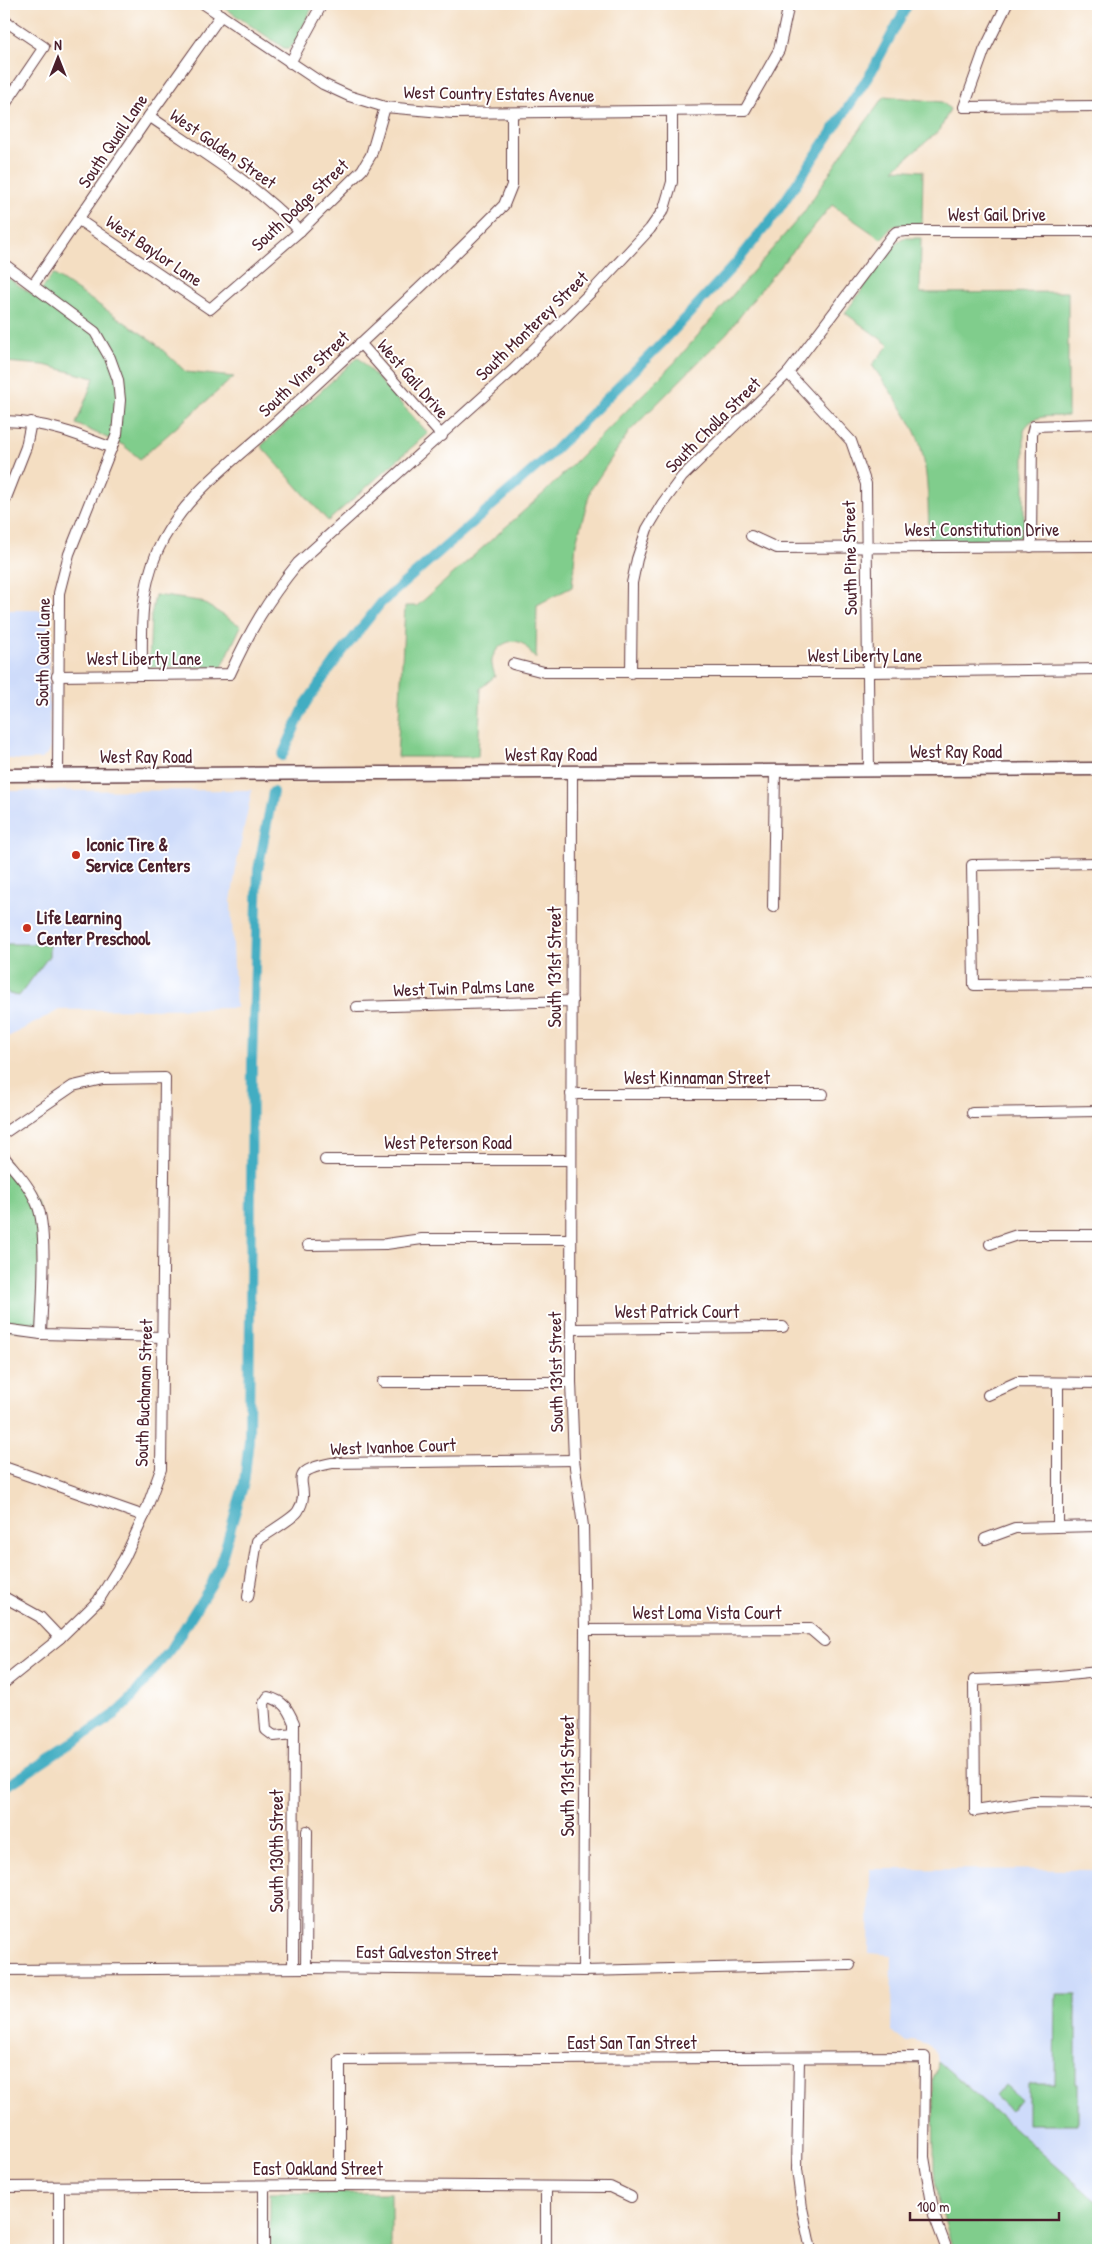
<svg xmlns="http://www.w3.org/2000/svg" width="1102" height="2254" viewBox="0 0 1102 2254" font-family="'Patrick Hand',sans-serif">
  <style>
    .built { fill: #cedbfa }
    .green { fill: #80cd8c; stroke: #65765c }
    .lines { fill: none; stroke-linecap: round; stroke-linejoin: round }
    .canal { stroke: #43adc2; stroke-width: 10 }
    .minor-casing { stroke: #643c42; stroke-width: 12 }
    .major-casing { stroke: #643c42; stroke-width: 15 }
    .minor { stroke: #fff; stroke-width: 10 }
    .major { stroke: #fff; stroke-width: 12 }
    .poi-dot { fill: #c8321e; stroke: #fff; stroke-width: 2 }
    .labels { text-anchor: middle; stroke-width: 4; stroke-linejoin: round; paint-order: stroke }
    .street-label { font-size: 18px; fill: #4a1f2b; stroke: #fff }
    .poi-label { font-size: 18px; font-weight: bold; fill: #4a1f2b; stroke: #fff; text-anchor: start }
  </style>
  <rect width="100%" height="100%" fill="#fff"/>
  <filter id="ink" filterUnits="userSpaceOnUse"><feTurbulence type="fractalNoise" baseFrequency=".02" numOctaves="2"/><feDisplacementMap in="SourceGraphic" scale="10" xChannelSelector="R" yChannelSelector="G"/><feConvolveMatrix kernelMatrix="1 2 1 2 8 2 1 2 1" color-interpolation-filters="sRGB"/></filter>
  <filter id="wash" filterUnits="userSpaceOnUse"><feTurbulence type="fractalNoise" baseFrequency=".0096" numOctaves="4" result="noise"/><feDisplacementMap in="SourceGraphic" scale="20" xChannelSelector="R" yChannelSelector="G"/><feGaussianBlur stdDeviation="1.12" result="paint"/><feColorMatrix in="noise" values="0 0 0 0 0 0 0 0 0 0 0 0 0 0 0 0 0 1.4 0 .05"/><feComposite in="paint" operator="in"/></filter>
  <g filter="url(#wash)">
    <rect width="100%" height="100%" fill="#f4dec2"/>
    <g class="built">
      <polygon points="4,610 48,610 50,746 49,752 42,759 20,760 4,758"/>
      <polygon points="252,790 237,862 231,902 236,1008 59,1010 4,1039 4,791"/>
      <polygon points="870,1869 1098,1870 1098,2203 938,2061 937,2055 930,2045 913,2040 906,2043 891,2031 892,1955 869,1953"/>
    </g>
    <g class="green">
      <polygon points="219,4 314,4 295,43 289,48 284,48"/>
      <path d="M885 96 942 102 950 109 940 130 894 169 923 171 922 223 893 226 881 239 832 205 766 283 727 333 629 432 591 489 576 543 572 587 537 605 536 659C531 655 528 648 523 644 511 636 494 647 492 660 491 665 494 671 495 676L481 688 478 757H397L405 606H417L544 493 675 362 804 212 846 148Z"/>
      <path d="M903 238H921L920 293 1068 292V416C1051 417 1033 413 1024 430V531L1022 536 1012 541 929 540C928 509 929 478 921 448 915 423 887 387 872 365L889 345 845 313 897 242Z"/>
      <polygon points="53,274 154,342 186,372 234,377 140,459 123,445 76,424 94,378 44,365 4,362 4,275 36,297"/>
      <polygon points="358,357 428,433 328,521 261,446"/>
      <polygon points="155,595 200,601 241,626 222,667 149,667 151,616"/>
      <polygon points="4,944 49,944 49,956 19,996 9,994 4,987"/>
      <polygon points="4,1157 38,1204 41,1334 4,1329"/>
      <polygon points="1056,1994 1076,1994 1076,2084 1078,2084 1078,2124 1028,2124 1028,2084 1055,2084"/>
      <polygon points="938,2061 1098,2203 1098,2250 953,2250 937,2196 934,2170 933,2079 937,2071"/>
      <polygon points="1005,2085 1021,2099 1011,2111 995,2096"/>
      <rect x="270" y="2193" width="121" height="57"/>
    </g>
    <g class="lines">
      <g class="canal">
        <polyline points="282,756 306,703 339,656 381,603 550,455 661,344 736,263 775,215 845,112 872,71 908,4"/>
        <polyline points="4,1788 114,1715 130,1700 173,1646 211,1585 222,1558 244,1483 249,1440 252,1062 258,870 273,792"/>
      </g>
    </g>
  </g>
  <g filter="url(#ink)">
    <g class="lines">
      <defs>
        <g id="minor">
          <polyline points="204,4 323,84 349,96 385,107 453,113 745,110 779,50 789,4"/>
          <polyline points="1007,4 984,51 964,107 1098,106"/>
          <polyline points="4,20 44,47 4,106"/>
          <polyline points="290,63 322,4"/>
          <path d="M149 116C201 152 256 184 300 231"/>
          <polyline points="79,220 210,309 300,231 362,170 371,155 385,107"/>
          <polyline points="4,264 95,332 110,358 118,380 120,400 117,434 69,554 59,593 58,775"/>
          <polyline points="33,285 149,116 221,15"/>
          <polyline points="360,343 442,436"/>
          <polyline points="788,373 851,441 866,484 869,770"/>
          <path d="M4 421C45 422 74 433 112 448"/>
          <polyline points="4,503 26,447 31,422"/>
          <polyline points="751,536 777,548 1098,546"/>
          <polyline points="1031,547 1032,434 1034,426 1098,424"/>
          <polyline points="513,664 544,672 868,672 1098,669"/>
          <polyline points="631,673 632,583 637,559 647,529 662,504 682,477 788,373 891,237 896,232 906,231 1098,231"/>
          <path d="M142 675C142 630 139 595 157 552 181 497 234 461 276 422 353 350 431 280 504 205L512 185V113"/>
          <path d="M57 676 230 674C250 630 267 601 298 563L513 370 596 287 650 229 664 209 672 182V112"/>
          <polyline points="572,773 571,1382 574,1460 583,1526 585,1630 583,1971"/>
          <polyline points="1098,863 972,865 974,985 1098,984"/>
          <polyline points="773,907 775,770"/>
          <polyline points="357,1007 572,1001"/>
          <polyline points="571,1094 823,1094"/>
          <polyline points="972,1113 1098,1111"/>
          <polyline points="4,1133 73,1086 103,1079 165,1078 161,1469 144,1516 124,1559 98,1601 60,1638 4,1683"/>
          <path d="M4 1157C16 1172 30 1186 37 1204 48 1229 42 1303 41 1334"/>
          <polyline points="325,1160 571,1160"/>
          <polyline points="990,1244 1017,1235 1098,1235"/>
          <polyline points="308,1245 386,1244 422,1239 571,1239"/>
          <polyline points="4,1329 41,1334 163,1337"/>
          <polyline points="571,1329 783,1327"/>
          <polyline points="383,1382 571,1382"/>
          <polyline points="1058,1383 1058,1526"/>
          <polyline points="988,1395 1017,1382 1098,1383"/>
          <polyline points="4,1467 144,1516"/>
          <polyline points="985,1539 1015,1528 1098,1526"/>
          <polyline points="4,1597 40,1617 60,1638"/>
          <path d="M248 1597 257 1541C267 1533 293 1519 298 1511 315 1484 279 1473 332 1463L574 1460"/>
          <polyline points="585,1630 810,1629 824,1641"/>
          <polyline points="1098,1672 1049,1677 974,1680 975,1811 1034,1802 1098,1803"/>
          <path d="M293 1968 294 1723C288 1709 284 1701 268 1697L264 1703 266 1730 274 1736 294 1734"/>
          <polyline points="306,1968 307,1831"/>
          <polyline points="4,1970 306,1968 583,1971 850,1965"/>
          <polyline points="799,2059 797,2169 802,2208 811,2250"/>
          <polyline points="340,2185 340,2060 925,2057 924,2157 934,2215 947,2250"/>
          <polyline points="4,2187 340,2185 610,2187 631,2197"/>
          <polyline points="59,2187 59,2250"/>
          <polyline points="546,2187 546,2250"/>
          <polyline points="264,2250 264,2186"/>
        </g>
        <polyline id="major" points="4,775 1098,769"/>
      </defs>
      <use href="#minor" class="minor-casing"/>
      <use href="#major" class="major-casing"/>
      <use href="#minor" class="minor"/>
      <use href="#major" class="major"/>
    </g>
  </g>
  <g class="poi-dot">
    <circle cx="76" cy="855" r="5"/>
    <circle cx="27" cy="928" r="5"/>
  </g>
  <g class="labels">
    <g class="street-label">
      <text transform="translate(499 94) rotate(1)" y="6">West Country Estates Avenue</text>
      <text transform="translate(113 141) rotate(-56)" y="6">South Quail Lane</text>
      <text transform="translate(223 149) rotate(35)" y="6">West Golden Street</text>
      <text transform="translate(300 205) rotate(-43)" y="6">South Dodge Street</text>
      <text x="997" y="221">West Gail Drive</text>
      <text transform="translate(154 251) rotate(34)" y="6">West Baylor Lane</text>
      <text transform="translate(532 326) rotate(-44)" y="6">South Monterey Street</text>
      <text transform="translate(304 374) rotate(-43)" y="6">South Vine Street</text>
      <text transform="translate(413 379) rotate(49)" y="6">West Gail Drive</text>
      <text transform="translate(713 425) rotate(-45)" y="6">South Cholla Street</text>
      <text x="982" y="536">West Constitution Drive</text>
      <text transform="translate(850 558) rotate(-91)" y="6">South Pine Street</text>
      <text transform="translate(43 652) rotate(-89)" y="6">South Quail Lane</text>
      <text x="865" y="662">West Liberty Lane</text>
      <text x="144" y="665">West Liberty Lane</text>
      <text x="956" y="758">West Ray Road</text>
      <text x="551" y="761">West Ray Road</text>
      <text x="146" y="763">West Ray Road</text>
      <text transform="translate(555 967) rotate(-90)" y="6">South 131st Street</text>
      <text transform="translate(464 988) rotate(-2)" y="6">West Twin Palms Lane</text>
      <text x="697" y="1084">West Kinnaman Street</text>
      <text x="448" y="1149">West Peterson Road</text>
      <text x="677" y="1318">West Patrick Court</text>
      <text transform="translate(556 1372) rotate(-91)" y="6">South 131st Street</text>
      <text transform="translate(144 1393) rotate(-88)" y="6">South Buchanan Street</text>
      <text transform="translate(393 1447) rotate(-2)" y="6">West Ivanhoe Court</text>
      <text x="707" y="1619">West Loma Vista Court</text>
      <text transform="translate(568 1776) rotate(-90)" y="6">South 131st Street</text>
      <text transform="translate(277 1851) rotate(-90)" y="6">South 130th Street</text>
      <text transform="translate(427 1953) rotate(1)" y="6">East Galveston Street</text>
      <text x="632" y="2049">East San Tan Street</text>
      <text x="318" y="2175">East Oakland Street</text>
    </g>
    <g class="poi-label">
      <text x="86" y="851">Iconic Tire &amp;<tspan x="86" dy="21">Service Centers</tspan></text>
      <text x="37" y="924">Life Learning<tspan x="37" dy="21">Center Preschool</tspan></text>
    </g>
  </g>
  <rect width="1102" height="2254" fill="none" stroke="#fff" stroke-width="20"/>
  <g transform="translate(58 58)" stroke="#ffffff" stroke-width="4" paint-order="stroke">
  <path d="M0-4L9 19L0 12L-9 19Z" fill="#4a1f2b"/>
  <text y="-8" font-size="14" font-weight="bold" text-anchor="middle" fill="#4a1f2b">N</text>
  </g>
  <path d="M910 2212v8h149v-8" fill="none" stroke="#4a1f2b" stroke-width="2.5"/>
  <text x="917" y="2212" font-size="15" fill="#4a1f2b" stroke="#ffffff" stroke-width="4" paint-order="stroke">100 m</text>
</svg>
